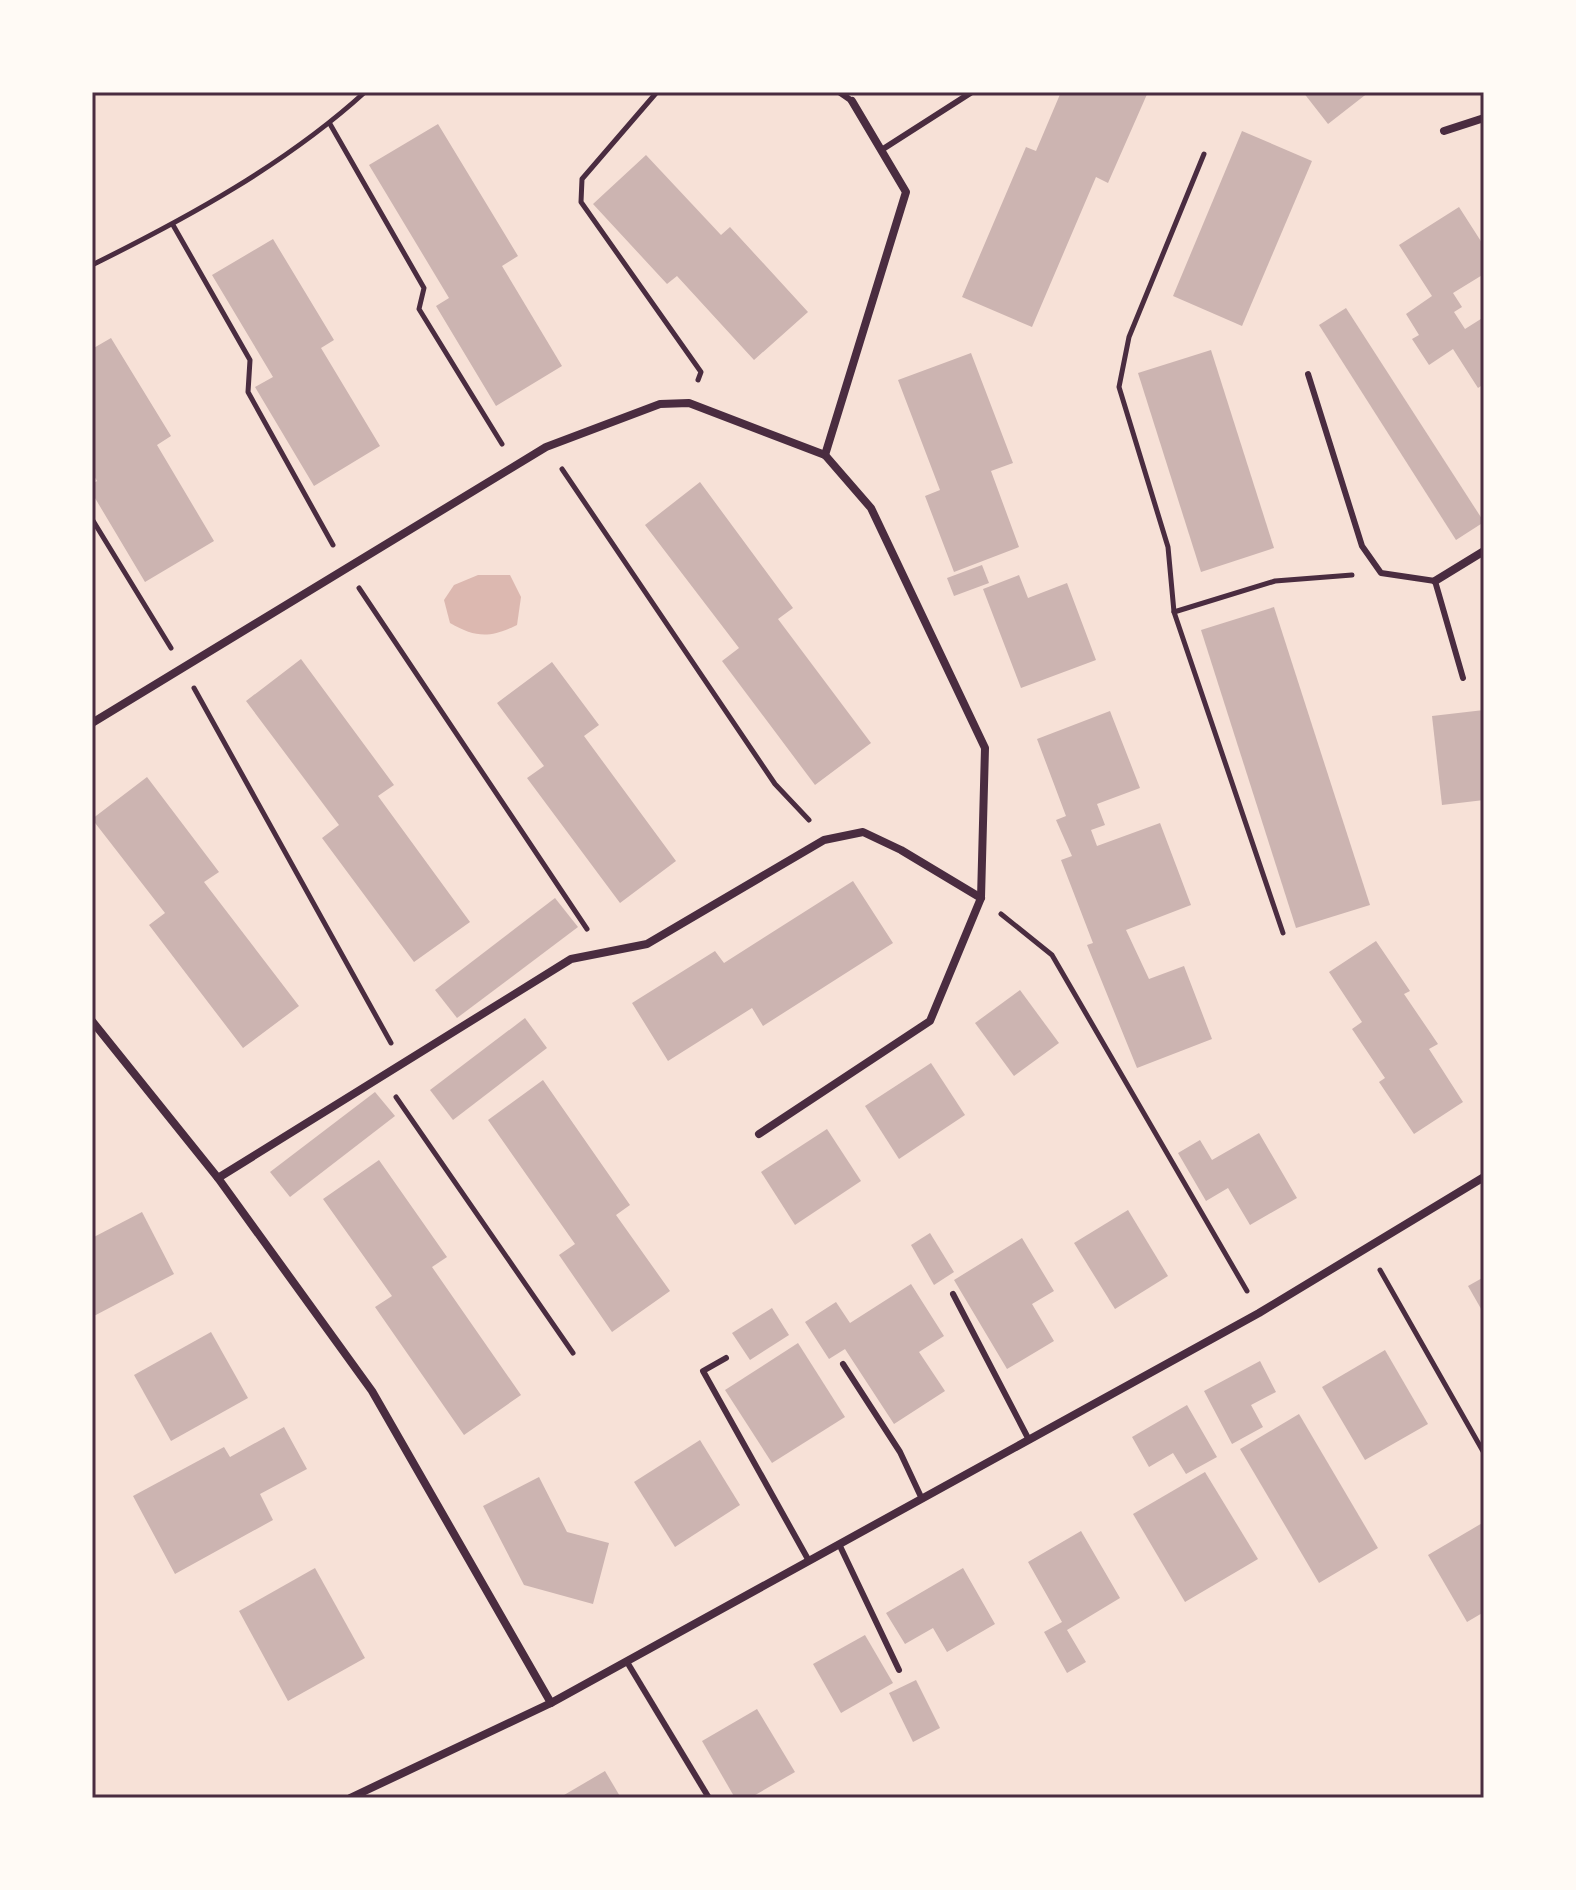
<svg xmlns="http://www.w3.org/2000/svg" width="1576" height="1890" viewBox="0 0 1576 1890" font-family="Quicksand,sans-serif">
  <style>
    .water { fill: #dcb8b0 }
    .building { fill: #ccb4b1 }
    .lines { fill: none; stroke-linecap: round; stroke-linejoin: round }
    .path { stroke: #4a2c40; stroke-width: 5 }
    .service { stroke: #4a2c40; stroke-width: 6 }
    .minor { stroke: #4a2c40; stroke-width: 8 }
    .neatline { fill: none; stroke: #4a2c40; stroke-width: 3 }
  </style>
  <rect width="100%" height="100%" fill="#f7e1d7"/>
  <path class="water" d="M478 575H510L521 597 517 625C490 638 476 638 450 623L444 600 454 585Z"/>
  <g class="building">
    <polygon points="1061,92 1148,92 1108,183 1096,177 1032,327 962,297 1026,147 1036,151"/>
    <polygon points="1303,92 1369,92 1328,124"/>
    <polygon points="438,124 518,256 502,266 562,366 496,406 436,306 449,298 369,165"/>
    <polygon points="1242,131 1312,161 1242,326 1173,296"/>
    <polygon points="646,155 721,235 730,227 808,312 754,360 677,276 667,284 593,204"/>
    <polygon points="1459,207 1484,246 1484,274 1453,293 1462,307 1454,312 1465,329 1484,317 1484,384 1478,388 1453,349 1429,365 1412,339 1419,335 1406,314 1432,296 1399,245"/>
    <polygon points="273,239 334,340 321,348 380,446 314,486 255,387 273,377 212,275"/>
    <polygon points="1346,308 1484,522 1456,540 1319,325"/>
    <polygon points="111,338 171,436 157,445 214,541 145,582 92,493 92,484 97,481 92,472 92,349"/>
    <polygon points="1211,350 1274,548 1201,572 1138,373"/>
    <polygon points="971,353 1013,463 991,471 1019,547 954,572 925,496 940,490 898,380"/>
    <polygon points="700,482 793,608 778,619 871,743 815,785 722,661 739,648 645,525"/>
    <polygon points="982,565 989,583 954,596 947,578"/>
    <polygon points="1019,575 1028,598 1067,583 1096,660 1021,688 983,589"/>
    <polygon points="1274,607 1370,905 1296,928 1201,630"/>
    <polygon points="301,659 394,785 378,796 470,922 414,962 322,838 339,825 246,701"/>
    <polygon points="552,662 599,725 584,736 676,861 620,903 527,778 544,766 497,703"/>
    <polygon points="1484,710 1484,800 1442,805 1432,716"/>
    <polygon points="1110,711 1140,788 1097,804 1105,825 1091,830 1097,846 1160,823 1191,905 1126,930 1149,979 1184,966 1212,1039 1137,1068 1087,945 1093,943 1061,860 1072,856 1056,820 1066,816 1037,739"/>
    <polygon points="147,777 219,872 204,882 299,1006 243,1048 149,925 165,913 92,819"/>
    <polygon points="853,881 893,943 763,1026 752,1008 668,1061 632,1003 715,951 724,963"/>
    <polygon points="555,898 578,927 457,1018 435,990"/>
    <polygon points="1376,941 1410,991 1404,994 1438,1044 1429,1049 1463,1102 1414,1134 1379,1082 1385,1078 1352,1029 1362,1022 1329,972"/>
    <polygon points="1020,990 1059,1043 1014,1076 975,1023"/>
    <polygon points="525,1018 547,1048 453,1120 430,1090"/>
    <polygon points="931,1063 965,1115 899,1159 865,1106"/>
    <polygon points="543,1080 630,1205 616,1215 670,1291 612,1332 559,1255 575,1244 488,1120"/>
    <polygon points="375,1092 395,1116 290,1197 270,1172"/>
    <polygon points="827,1129 861,1181 795,1225 761,1172"/>
    <polygon points="1259,1133 1297,1198 1250,1225 1228,1188 1206,1201 1178,1153 1200,1140 1212,1160"/>
    <polygon points="379,1160 447,1257 432,1267 521,1395 464,1435 375,1307 392,1296 323,1199"/>
    <polygon points="1128,1210 1168,1276 1115,1309 1074,1243"/>
    <polygon points="142,1212 174,1274 92,1317 92,1238"/>
    <polygon points="930,1233 954,1272 934,1285 911,1245"/>
    <polygon points="1022,1238 1054,1291 1032,1304 1054,1341 1007,1369 954,1280"/>
    <polygon points="1484,1277 1484,1314 1468,1286"/>
    <polygon points="911,1284 944,1336 919,1352 945,1391 894,1424 845,1349 829,1359 805,1322 836,1302 850,1323"/>
    <polygon points="772,1308 789,1335 750,1360 732,1333"/>
    <polygon points="211,1332 248,1398 171,1441 134,1375"/>
    <polygon points="798,1343 845,1417 772,1463 725,1390"/>
    <polygon points="1385,1350 1428,1424 1365,1460 1322,1387"/>
    <polygon points="1260,1361 1276,1392 1251,1405 1263,1427 1232,1444 1204,1391"/>
    <polygon points="1187,1405 1217,1457 1186,1474 1173,1453 1149,1467 1132,1437"/>
    <polygon points="1299,1414 1378,1548 1319,1583 1240,1449"/>
    <polygon points="284,1427 307,1469 260,1494 273,1520 175,1574 133,1496 224,1447 230,1457"/>
    <polygon points="700,1440 740,1505 675,1547 634,1482"/>
    <polygon points="1205,1472 1258,1559 1185,1602 1133,1514"/>
    <polygon points="539,1477 567,1532 609,1543 593,1604 524,1585 483,1506"/>
    <polygon points="1484,1522 1484,1612 1467,1622 1428,1555"/>
    <polygon points="1081,1531 1120,1598 1067,1630 1086,1662 1067,1673 1044,1632 1062,1622 1028,1562"/>
    <polygon points="315,1568 365,1658 288,1701 239,1611"/>
    <polygon points="963,1568 995,1624 947,1652 933,1628 905,1644 886,1613"/>
    <polygon points="865,1635 893,1683 841,1713 813,1664"/>
    <polygon points="916,1680 940,1728 913,1742 889,1693"/>
    <polygon points="757,1709 795,1772 750,1798 735,1798 702,1741"/>
    <polygon points="605,1771 621,1798 559,1798"/>
  </g>
  <g class="lines">
    <g class="path">
      <polyline points="657,92 582,179 581,202 701,372 698,380"/>
      <polyline points="330,124 424,288 419,309 502,444"/>
      <polyline points="1204,154 1129,337 1119,387 1168,547 1174,612 1283,933"/>
      <polyline points="173,225 250,360 248,392 333,545"/>
      <path d="M92 265C187 218 286 164 365 92"/>
      <polyline points="562,469 775,784 809,820"/>
      <polyline points="92,519 171,648"/>
      <polyline points="359,588 587,929"/>
      <polyline points="1174,612 1275,581 1352,575"/>
      <polyline points="194,688 391,1043"/>
      <polyline points="1001,914 1052,955 1247,1291"/>
      <polyline points="396,1097 573,1353"/>
      <polyline points="1380,1270 1484,1453"/>
    </g>
    <g class="service">
      <polyline points="839,92 852,101"/>
      <polyline points="883,149 972,92"/>
      <polyline points="1308,374 1362,546 1381,573 1435,581 1463,678"/>
      <polyline points="953,1294 1029,1440"/>
      <polyline points="726,1358 703,1371 809,1561"/>
      <polyline points="843,1364 900,1452 922,1499"/>
      <polyline points="839,1544 899,1670"/>
      <polyline points="627,1662 709,1798"/>
    </g>
    <g class="minor">
      <polyline points="1444,131 1484,118"/>
      <polyline points="825,455 906,192 852,101"/>
      <polyline points="1435,581 1484,551"/>
      <polyline points="92,723 546,447 660,404 689,403 825,455 871,508 985,748 981,898 930,1021 759,1134"/>
      <polyline points="92,1021 218,1178 372,1391 551,1703"/>
      <polyline points="218,1178 571,959 647,944 824,840 863,832 901,850 981,898"/>
      <polyline points="350,1798 551,1703 1259,1313 1484,1177"/>
    </g>
  </g>
  <rect width="1576" height="1890" fill="none" stroke="#fffaf5" stroke-width="188"/>
  <rect x="94" y="94" width="1388" height="1702" class="neatline"/>
</svg>
